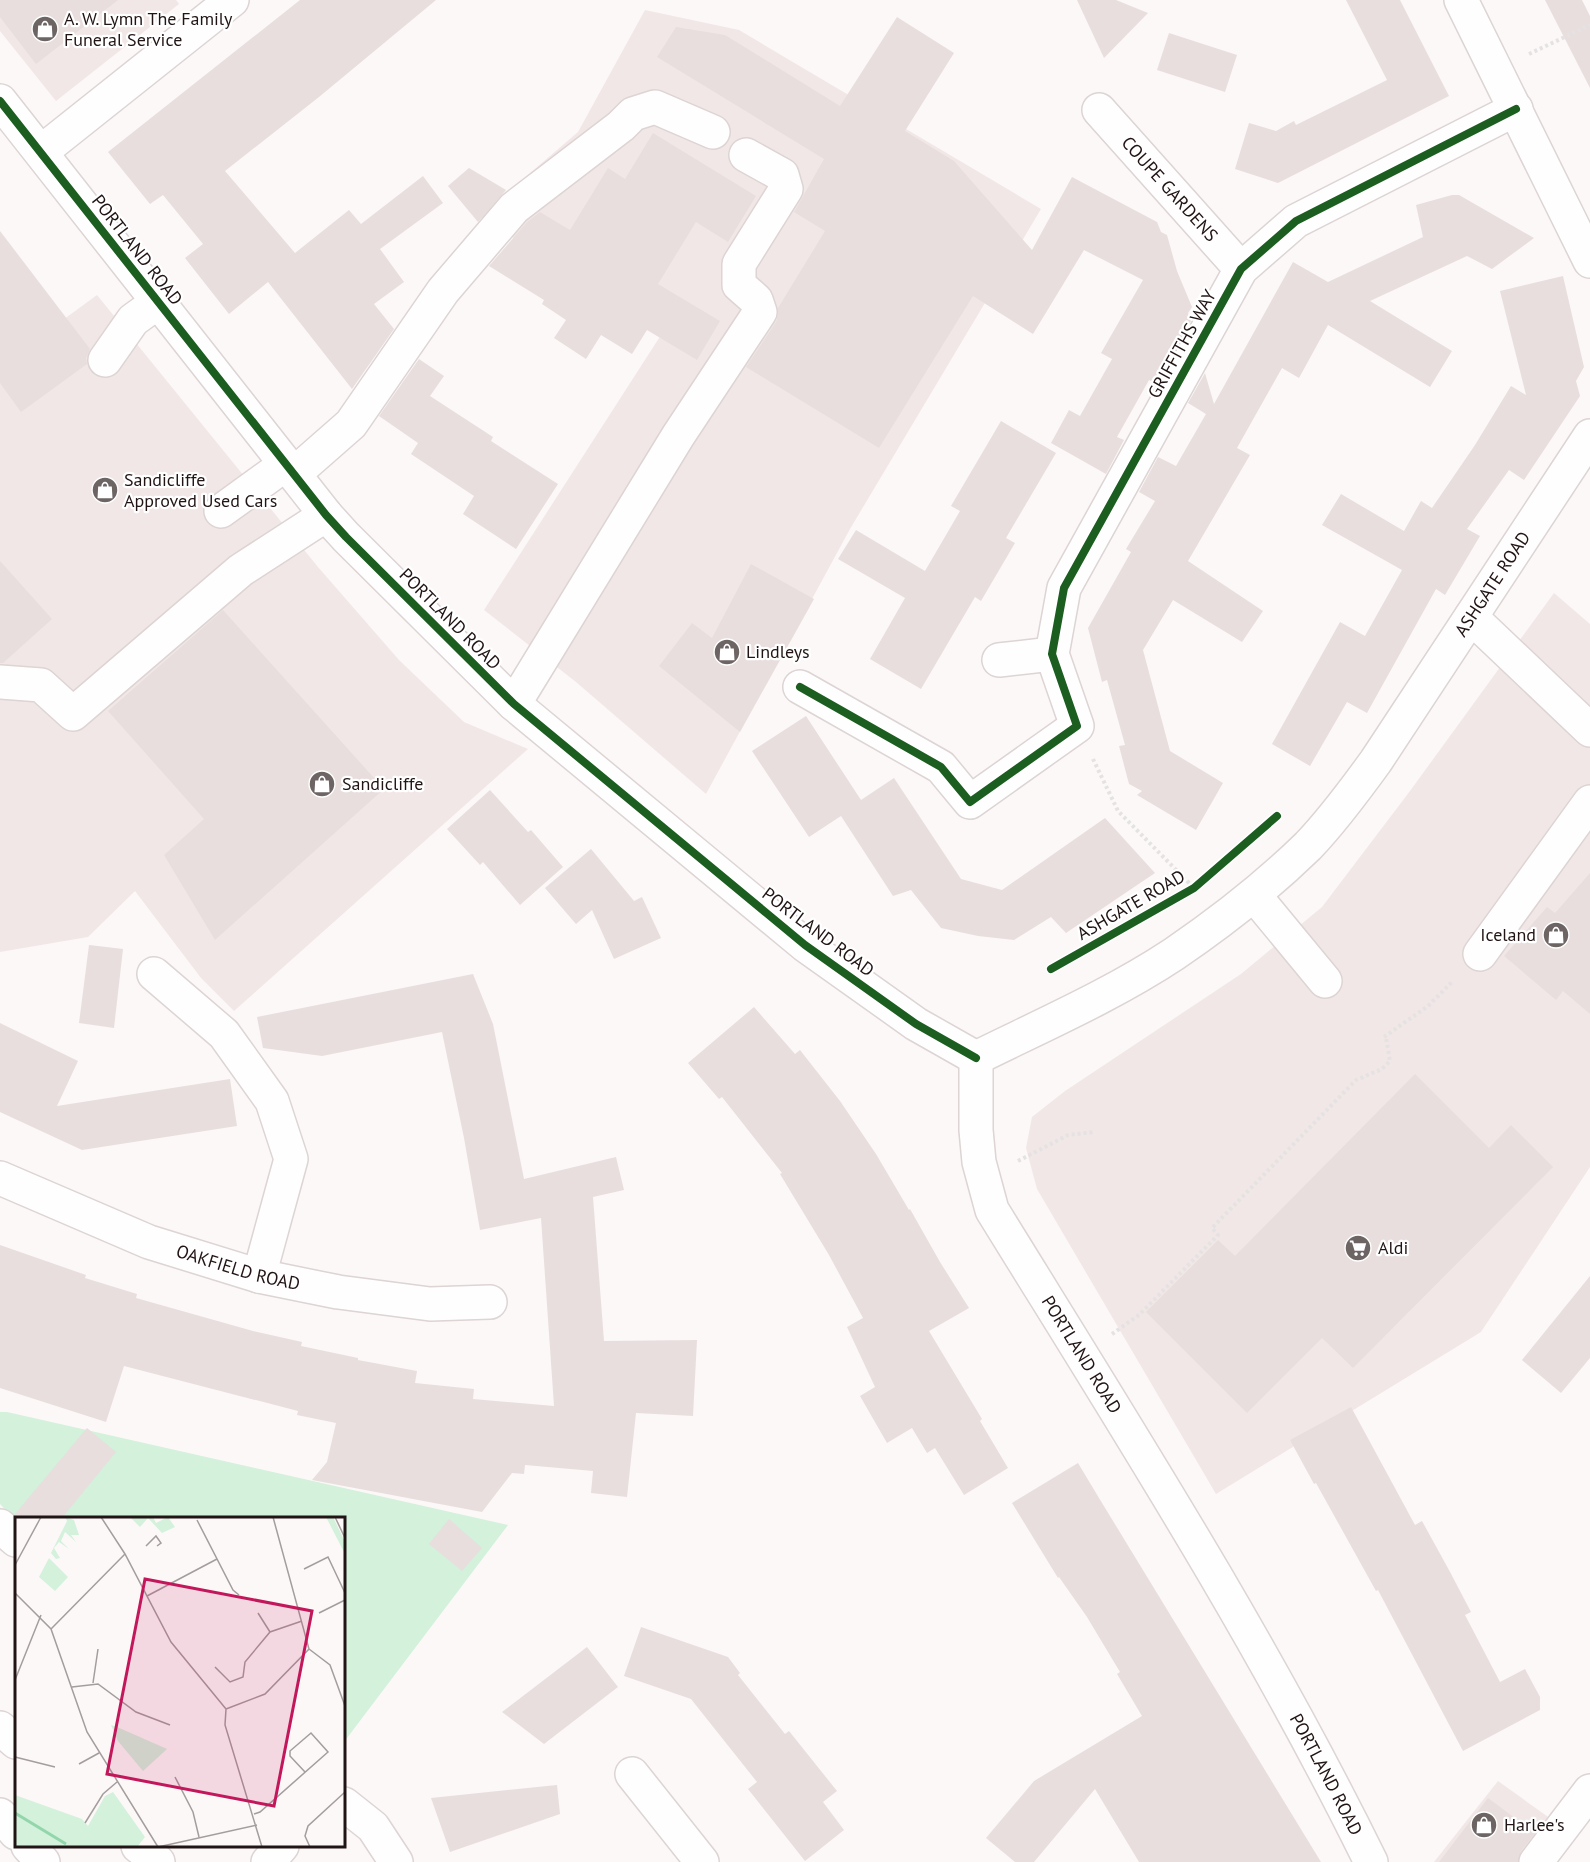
<svg xmlns="http://www.w3.org/2000/svg" width="1590" height="1862" viewBox="0 0 1590 1862" font-family="'PT Sans',sans-serif">
  <style>
    .built { fill: #f2e7e7 }
    .green { fill: #d3f1db }
    .building { fill: #e8dede }
    .lines { fill: none; stroke-linecap: round; stroke-linejoin: round }
    .minor-casing { stroke: #ddd4d4; stroke-width: 36 }
    .path { stroke: #e4e2e2; stroke-width: 4; stroke-dasharray: 3 3; stroke-linecap: butt }
    .minor { stroke: #fffefe; stroke-width: 33 }
    .cycleway-casing { stroke: #fff; stroke-width: 11 }
    .cycleway { stroke: #1b5e20; stroke-width: 8 }
    .labels { text-anchor: middle; stroke-width: 4.5; stroke-linejoin: round; paint-order: stroke }
    .poi-label { font-size: 18px; fill: #201414; stroke: #fff; text-anchor: start }
    .street-label { font-size: 18px; fill: #201414; stroke: #fff }
    .inset-river { fill: none; stroke: #93d6ab; stroke-width: 3 }
    .inset-road { fill: none; stroke: #a49d9d; stroke-width: 1.5 }
    .view { fill: #c2185b; fill-opacity: 0.15; stroke: #c2185b; stroke-width: 3 }
    .inset-edge { fill: none; stroke: #201414; stroke-width: 3 }
  </style>
  <rect width="100%" height="100%" fill="#fcf8f8"/>
  <g class="built">
    <polygon points="0,0 176,0 179,4 56,101 0,31"/>
    <polygon points="645,10 739,30 1041,209 850,529 706,794 576,682 484,610 661,335 480,216 578,132"/>
    <polygon points="97,295 318,567 399,660 464,722 528,749 234,1011 201,978 135,891 88,937 0,952 0,366"/>
    <polygon points="1554,593 1590,624 1590,1167 1481,1332 1216,1494 1037,1189 1026,1148 1032,1117 1065,1091 1241,974 1322,907 1410,791"/>
    <polygon points="1498,1781 1558,1824 1529,1862 1434,1862"/>
  </g>
  <polygon class="green" points="0,1412 7,1412 508,1525 344,1742 344,1518 16,1518 16,1521 0,1504"/>
  <g class="building">
    <polygon points="0,0 118,0 36,64 0,17"/>
    <polygon points="300,0 436,0 319,97 225,171 295,253 349,210 361,224 423,176 443,203 380,249 404,282 374,304 394,329 352,389 268,282 229,314 185,258 203,244 163,195 150,204 108,152"/>
    <polygon points="1077,0 1116,0 1148,13 1104,58"/>
    <polygon points="1346,0 1400,0 1449,96 1278,183 1235,169 1249,123 1276,131 1294,121 1296,125 1387,80"/>
    <polygon points="1545,0 1582,0 1590,16 1590,88"/>
    <polygon points="897,17 954,53 905,131 954,161 1032,250 1072,177 1157,222 1161,232 1167,235 1177,271 1192,307 1188,313 1191,321 1156,384 1149,380 1117,437 1124,440 1106,474 1051,443 1069,410 1080,416 1112,359 1101,353 1143,280 1084,250 1033,334 973,296 879,448 746,367 776,322 778,315 778,308 825,231 794,212 824,159 657,57 676,27 725,35 840,106"/>
    <polygon points="1169,33 1237,55 1225,92 1157,70"/>
    <polygon points="653,133 756,196 728,242 696,222 658,284 720,321 697,360 647,330 632,354 601,335 586,359 554,338 566,320 542,304 544,300 489,266 527,222 540,212 570,230 608,168 625,179"/>
    <polygon points="469,168 506,190 478,222 448,186"/>
    <polygon points="1452,195 1459,195 1534,238 1492,269 1467,256 1370,301 1452,351 1430,387 1328,325 1299,378 1282,368 1237,448 1250,455 1188,561 1263,611 1242,642 1173,600 1143,650 1170,751 1223,783 1196,830 1137,795 1142,791 1129,784 1119,746 1125,745 1107,680 1102,682 1088,628 1131,552 1126,549 1155,501 1139,492 1158,457 1176,466 1206,414 1188,403 1205,373 1214,404 1293,262 1328,282 1423,237 1416,205"/>
    <polygon points="0,231 90,349 86,358 87,364 21,412 0,383"/>
    <polygon points="1563,276 1584,367 1576,381 1580,396 1524,480 1509,470 1467,529 1480,536 1445,595 1436,589 1367,713 1347,702 1310,766 1272,744 1340,622 1365,636 1402,570 1322,525 1341,494 1404,531 1421,501 1432,508 1475,445 1511,386 1526,395 1500,291"/>
    <polygon points="419,359 444,376 430,396 493,437 491,441 558,484 516,549 463,514 474,496 411,454 418,443 379,416"/>
    <polygon points="1001,421 1056,453 1006,538 1015,543 981,601 975,597 921,689 870,659 905,598 838,559 856,530 925,571 960,511 951,506"/>
    <polygon points="0,561 52,619 3,663 0,663"/>
    <polygon points="751,564 814,599 740,732 659,666 692,623 712,638"/>
    <polygon points="223,610 384,789 215,940 164,855 204,819 108,711"/>
    <polygon points="806,716 861,800 894,778 961,879 1002,890 1105,818 1155,873 1066,933 1051,917 1014,940 978,936 941,928 911,890 893,896 841,816 809,837 752,751"/>
    <polygon points="490,790 528,832 531,830 563,867 520,905 483,862 480,865 447,829"/>
    <polygon points="591,849 634,901 642,897 661,938 614,959 592,910 576,924 545,888"/>
    <polygon points="1590,873 1590,1014 1563,991 1556,1000 1504,956 1547,907 1555,913"/>
    <polygon points="89,945 123,949 114,1028 79,1023"/>
    <polygon points="473,974 493,1024 524,1179 616,1157 624,1190 593,1197 604,1341 697,1340 693,1416 636,1413 627,1497 591,1493 593,1471 525,1465 524,1474 512,1473 482,1512 312,1480 327,1462 336,1423 297,1415 298,1411 124,1366 106,1422 0,1388 0,1245 86,1275 85,1278 137,1294 136,1298 253,1331 302,1342 301,1346 358,1358 358,1360 417,1371 415,1383 474,1389 473,1399 554,1406 541,1218 480,1230 464,1138 442,1032 322,1056 263,1048 257,1017"/>
    <polygon points="754,1007 795,1054 800,1050 840,1101 876,1154 909,1210 910,1209 940,1262 969,1308 929,1331 982,1419 980,1421 1008,1468 964,1495 935,1448 927,1453 912,1428 887,1443 860,1396 875,1387 847,1327 863,1318 829,1255 780,1174 782,1173 722,1097 719,1099 688,1063"/>
    <polygon points="0,1023 78,1061 57,1106 230,1079 237,1126 82,1150 0,1112"/>
    <polygon points="1415,1074 1489,1148 1511,1125 1553,1167 1353,1368 1322,1338 1247,1413 1146,1312 1218,1240 1235,1256"/>
    <polygon points="1590,1276 1590,1358 1561,1393 1522,1360"/>
    <polygon points="1351,1407 1415,1525 1422,1521 1449,1570 1471,1612 1465,1615 1500,1682 1525,1669 1540,1697 1540,1710 1463,1751 1378,1590 1376,1591 1316,1483 1314,1484 1290,1440"/>
    <polygon points="87,1428 116,1452 62,1518 20,1518 15,1514"/>
    <polygon points="1078,1463 1099,1498 1321,1862 1139,1862 1095,1789 1034,1862 1015,1862 986,1838 1034,1781 1142,1716 1117,1674 1120,1672 1087,1617 1059,1577 1058,1578 1012,1503"/>
    <polygon points="449,1519 482,1548 462,1571 429,1544"/>
    <polygon points="641,1627 728,1657 740,1673 738,1675 785,1734 789,1731 837,1791 823,1802 844,1830 805,1861 748,1789 757,1782 691,1699 624,1676"/>
    <polygon points="587,1647 618,1687 544,1744 502,1712"/>
    <polygon points="557,1785 560,1814 450,1852 431,1798"/>
    <polygon points="1488,1798 1535,1833 1521,1851 1518,1862 1439,1862"/>
  </g>
  <g class="lines">
    <defs>
      <g id="minor">
        <polyline points="1461,0 1590,261"/>
        <polyline points="0,101 326,515 346,537 514,704 805,945 916,1024 976,1058"/>
        <path id="s1" d="M1099 110 1241 269"/>
        <polyline points="41,152 232,0"/>
        <polyline points="105,360 133,320 158,302"/>
        <polyline points="294,474 351,424 443,291 514,208 621,126 633,114 655,107 713,132"/>
        <polyline points="221,511 286,464"/>
        <polyline points="1471,617 1590,730"/>
        <polyline points="999,660 1052,654"/>
        <polyline points="0,682 41,685 73,714 241,570 326,515"/>
        <polyline points="800,687 941,767 970,802 1077,726 1052,654 1064,588 1241,269 1296,221 1516,109"/>
        <polyline points="514,704 678,436 760,312 756,300 739,285 739,264 786,189 782,175 746,155"/>
        <polyline points="1254,895 1325,981"/>
        <polyline points="1480,954 1590,802"/>
        <polyline points="154,974 224,1034 272,1101 291,1159 259,1276"/>
        <path id="s2" d="M976 1058V1130L979 1162 992 1210C1124 1424 1260 1636 1371 1862"/>
        <path id="s3" d="M976 1058C1043 1025 1112 995 1174 954 1221 922 1267 886 1308 846 1333 820 1355 790 1376 761L1590 436"/>
        <path id="s4" d="M0 1178 149 1242 259 1276 338 1292 430 1304 490 1302"/>
        <polyline points="0,1526 16,1540"/>
        <polyline points="0,1728 16,1742"/>
        <polyline points="632,1774 702,1862"/>
        <polyline points="344,1804 373,1827 396,1862"/>
        <polyline points="0,1815 16,1833"/>
        <polyline points="28,1846 43,1862"/>
        <polyline points="138,1846 158,1862"/>
        <polyline points="268,1862 282,1846"/>
        <polyline points="1536,1862 1590,1791"/>
      </g>
    </defs>
    <use href="#minor" class="minor-casing"/>
    <g class="path">
      <polyline points="1529,54 1590,25"/>
      <polyline points="1093,759 1118,811 1194,888"/>
      <polyline points="1384,1037 1428,1006 1453,981"/>
      <polyline points="1018,1161 1068,1135 1094,1132"/>
      <polyline points="1112,1334 1139,1315 1218,1235 1212,1228 1356,1080 1382,1069 1390,1061 1386,1038"/>
    </g>
    <use href="#minor" class="minor"/>
    <defs>
      <g id="cycleway">
        <polyline points="0,101 326,515 346,537 514,704 805,945 916,1024 976,1058"/>
        <polyline points="800,687 941,767 970,802 1077,726 1052,654 1064,588 1241,269 1296,221 1516,109"/>
        <polyline points="1051,969 1194,888 1277,816"/>
      </g>
    </defs>
    <use href="#cycleway" class="cycleway-casing"/>
    <use href="#cycleway" class="cycleway"/>
  </g>
  <defs>
    <symbol id="shop-disc" viewBox="-11 -11 22 22"><circle r="9.5" fill="#6d6464" stroke="#fff"/><path d="M-5-2.5h2.3a2.7 3.5 0 0 1 5.4 0H5L5.5 6h-11ZM-1.5-2.5h3a1.5 2.3 0 0 0-3 0Z" fill="#fff"/></symbol>
    <symbol id="supermarket-disc" viewBox="-11 -11 22 22"><circle r="9.5" fill="#6d6464" stroke="#fff"/><path d="M-6-5.5h2.5l.6 2H6L4.5 2H-2.5L-4.4-4H-6ZM-1.5 3.2a1.3 1.3 0 1 0 .1 0ZM3 3.2a1.3 1.3 0 1 0 .1 0Z" fill="#fff"/></symbol>
  </defs>
  <g fill-rule="evenodd">
    <use href="#shop-disc" x="30" y="14" width="30" height="30"/>
    <use href="#shop-disc" x="90" y="475" width="30" height="30"/>
    <use href="#shop-disc" x="712" y="637" width="30" height="30"/>
    <use href="#shop-disc" x="307" y="769" width="30" height="30"/>
    <use href="#shop-disc" x="1541" y="920" width="30" height="30"/>
    <use href="#supermarket-disc" x="1343" y="1233" width="30" height="30"/>
    <use href="#shop-disc" x="1469" y="1810" width="30" height="30"/>
  </g>
  <g class="labels">
    <g class="poi-label">
      <text x="64" y="25">A. W. Lymn The Family<tspan x="64" dy="21">Funeral Service</tspan></text>
      <text x="124" y="486">Sandicliffe<tspan x="124" dy="21">Approved Used Cars</tspan></text>
      <text x="746" y="658">Lindleys</text>
      <text x="342" y="790">Sandicliffe</text>
      <text x="1536" y="941" text-anchor="end">Iceland</text>
      <text x="1378" y="1254">Aldi</text>
      <text x="1504" y="1831">Harlee's</text>
    </g>
    <g class="street-label">
      <text dy="6" stroke="none"><textPath href="#s1" startOffset="106">COUPE GARDENS</textPath></text>
      <text transform="translate(137 250) rotate(52)" y="6">PORTLAND ROAD</text>
      <text transform="translate(1182 344) rotate(-61)" y="6">GRIFFITHS WAY</text>
      <text dy="6" stroke="none"><textPath href="#s3" startOffset="717">ASHGATE ROAD</textPath></text>
      <text transform="translate(450 619) rotate(45)" y="6">PORTLAND ROAD</text>
      <text transform="translate(1131 905) rotate(-30)" y="6">ASHGATE ROAD</text>
      <text transform="translate(818 932) rotate(37)" y="6">PORTLAND ROAD</text>
      <text dy="6" stroke="none"><textPath href="#s4" startOffset="255">OAKFIELD ROAD</textPath></text>
      <text dy="6" stroke="none"><textPath href="#s2" startOffset="324">PORTLAND ROAD</textPath></text>
      <text dy="6" stroke="none"><textPath href="#s2" startOffset="810">PORTLAND ROAD</textPath></text>
    </g>
  </g>
  <g transform="translate(15 1517)">
    <rect width="330" height="330" fill="#fcf8f8"/>
    <path d="M50 0 59 3 64 18H56L61 25 50 15 46 24 54 32 44 25 39 31 45 41 41 42 36 36 52 4ZM115 0H138L141 6 153 0 160 10 147 16 133 1 125 10ZM311 0H318L330 25V37ZM34 41 53 60 40 74 24 60ZM96 208 102 210 152 232 128 254 103 224ZM98 275 130 320 122 330H0V278L67 302 73 309 90 279Z" fill="#d3f1db"/>
    <path class="inset-river" d="M0 296 51 327"/>
    <path class="inset-road" d="M86 0 110 37 156 125 211 192M320 0 330 21M182 3 218 73 224 78M131 29 141 19 146 26 142 29M0 48 26 0M289 52 313 40 330 76M0 76 36 112 72 215 143 330M132 79 202 42M243 96 255 115M304 96 330 83M36 112 110 37M294 132 315 148 330 189M200 150 215 165 228 160 230 145 255 115 287 104M0 163 26 98M78 166 83 132M57 170 83 167 121 195 155 208M211 192 250 177 294 132 258 0M211 192 210 208 247 330M0 240 40 250M64 247 84 236M160 260 178 295 184 320M239 297 245 295 313 235 296 216 275 234V239L290 255M70 306 88 277 102 265M143 330 242 308M295 330 290 319 293 309 330 275"/>
    <path class="view" d="M130 62 297 94 259 289 92 257Z"/>
    <rect width="330" height="330" class="inset-edge"/>
  </g>
</svg>
